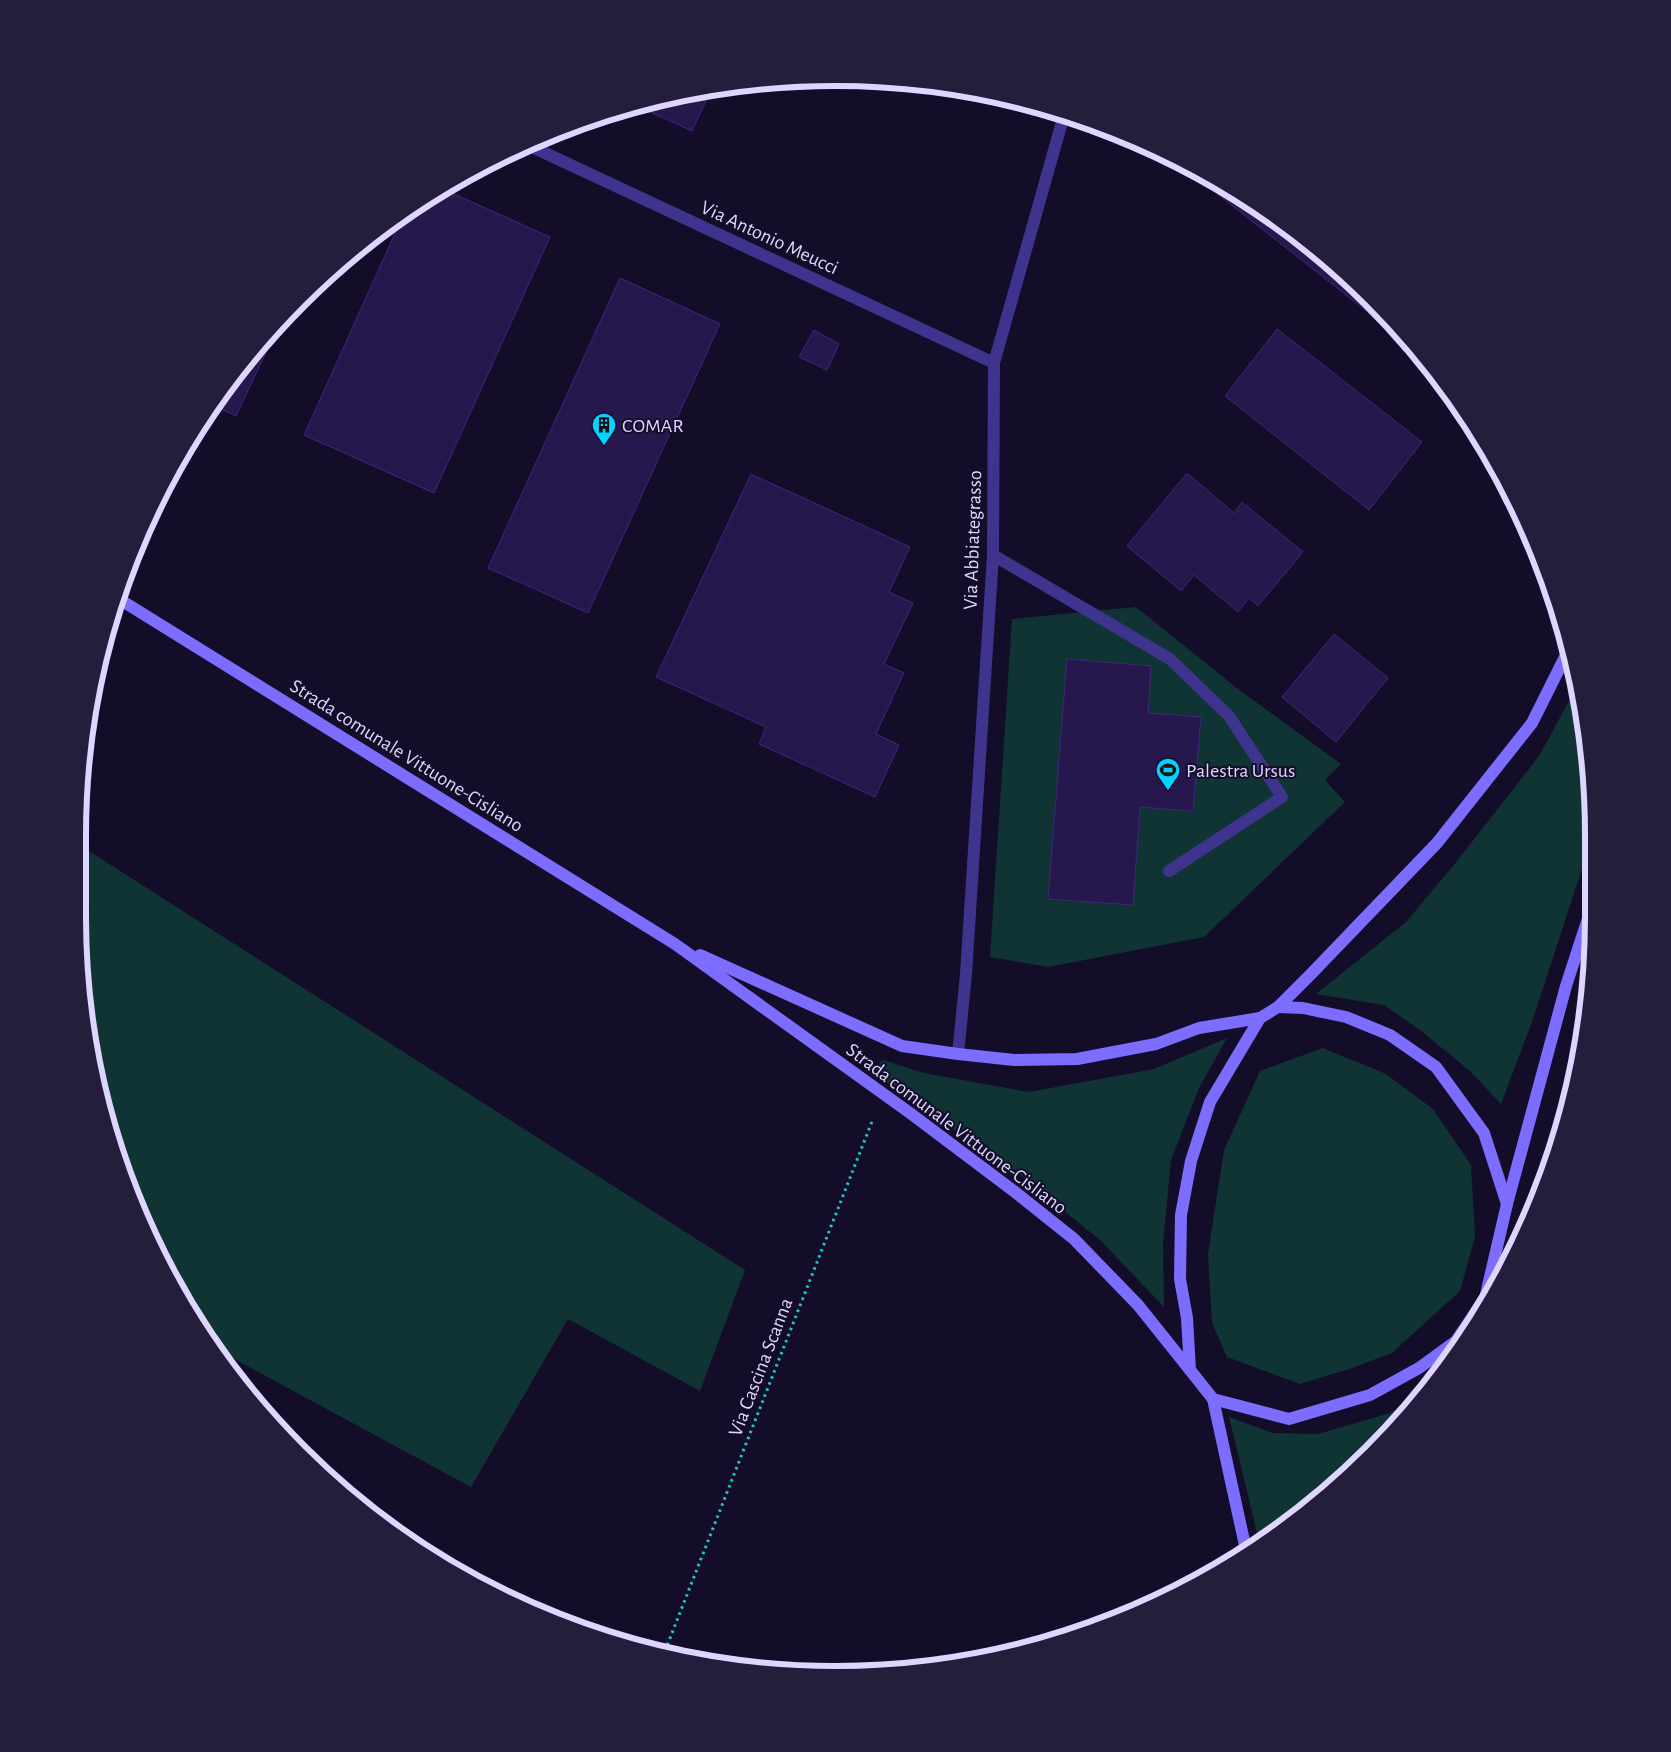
<svg xmlns="http://www.w3.org/2000/svg" width="1671" height="1752" viewBox="0 0 1671 1752" font-family="'Alegreya Sans',sans-serif">
  <style>
    .green { fill: #103334 }
    .building { fill: #26174d; stroke: #3e277b }
    .lines { fill: none; stroke-linecap: round; stroke-linejoin: round }
    .path { stroke: #23c4c6; stroke-width: 3; stroke-dasharray: 2.5 4; stroke-linecap: butt }
    .lane { stroke: #3e348d; stroke-width: 12 }
    .street { stroke: #3e348d; stroke-width: 12 }
    .secondary { stroke: #7c6dff; stroke-width: 12 }
    .labels { text-anchor: middle; stroke-width: 4; stroke-linejoin: round; paint-order: stroke }
    .street-label { font-size: 20px; fill: #ded6ff; stroke: #140d2a }
    .poi-label { font-size: 20px; fill: #ded6ff; stroke: #140d2a; text-anchor: start }
    .rim { fill: none; stroke: #ded6ff; stroke-width: 6 }
  </style>
  <rect width="100%" height="100%" fill="#140d2a"/>
  <g class="green">
    <polygon points="1136,607 1238,689 1341,764 1325,780 1345,802 1204,937 1048,967 990,957 1012,619"/>
    <polygon points="1576,688 1587,737 1591,841 1533,1019 1501,1104 1471,1072 1420,1030 1384,1005 1316,994 1406,922 1453,866 1539,756"/>
    <polygon points="78,844 745,1270 700,1391 568,1319 471,1487 214,1348 179,1295 135,1207 92,1065 78,917"/>
    <polygon points="1227,1038 1199,1088 1171,1160 1163,1243 1164,1307 1101,1241 1018,1173 871,1072 883,1060 924,1073 1029,1092 1154,1069"/>
    <polygon points="1323,1048 1386,1074 1433,1109 1471,1165 1475,1237 1460,1291 1392,1353 1352,1368 1300,1384 1227,1357 1212,1323 1208,1254 1224,1150 1260,1071"/>
    <polygon points="1421,1395 1405,1417 1335,1486 1259,1541 1229,1417 1273,1433 1318,1434 1390,1413"/>
  </g>
  <g class="building">
    <polygon points="711,90 692,131 639,107"/>
    <polygon points="1168,155 1297,234 1406,336 1416,350"/>
    <polygon points="443,189 550,237 434,493 304,435 402,218"/>
    <polygon points="620,278 720,324 588,613 488,568"/>
    <polygon points="278,327 236,416 215,406 234,374"/>
    <polygon points="1277,329 1422,442 1369,510 1225,396"/>
    <polygon points="814,330 839,344 827,370 799,357"/>
    <polygon points="1187,473 1234,513 1242,502 1303,552 1258,606 1249,598 1238,612 1194,575 1181,591 1127,546"/>
    <polygon points="751,474 910,547 889,592 913,603 884,664 904,673 876,734 899,745 875,797 759,744 766,727 656,677"/>
    <polygon points="1334,634 1388,678 1336,742 1282,697"/>
    <polygon points="1067,659 1151,666 1148,713 1201,717 1193,811 1140,807 1133,905 1048,899"/>
  </g>
  <g class="lines">
    <polyline class="path" points="665,1651 873,1119"/>
    <g class="lane">
      <polyline points="993,555 1170,659 1229,716 1282,797 1169,871"/>
      <polyline points="958,1054 966,974"/>
    </g>
    <g class="street">
      <polyline points="530,146 994,363"/>
      <polyline points="966,974 993,555 994,363 1064,115"/>
    </g>
    <g class="secondary">
      <polyline points="119,599 675,944 910,1113 1015,1192 1074,1239 1138,1305 1190,1370"/>
      <polyline points="700,955 902,1046 958,1054 1014,1060 1077,1059 1156,1044 1199,1028 1260,1018"/>
      <polyline points="1278,1007 1303,1008 1346,1017 1390,1035 1436,1067 1484,1133 1507,1204"/>
      <polyline points="1484,1303 1507,1204 1566,986 1593,903"/>
      <polyline points="1213,1399 1289,1419 1370,1395 1419,1368 1456,1341 1485,1298"/>
      <polyline points="1246,1550 1213,1399 1190,1370 1187,1318 1180,1279 1181,1215 1191,1161 1210,1102 1260,1018 1278,1007 1312,973 1437,843 1532,723 1567,653"/>
    </g>
  </g>
  <defs>
    <symbol id="building-pin" viewBox="-11 -11 22 30"><path d="M0 17L-7.5 6A9.5 9.5 0 1 1 7.5 6Z" fill="#02d3ff" stroke="#140d2a"/><path d="M-4-6H4V6H1V3H-1V6H-4ZM-2.5-4.3h1.7v1.8h-1.7ZM.8-4.3h1.7v1.8H.8ZM-2.5-1h1.7V.8h-1.7ZM.8-1h1.7V.8H.8Z" fill="#111"/></symbol>
    <symbol id="stadium-pin" viewBox="-11 -11 22 30"><path d="M0 17L-7.5 6A9.5 9.5 0 1 1 7.5 6Z" fill="#02d3ff" stroke="#140d2a"/><path d="M0-5a6.5 5 0 1 0 0 10a6.5 5 0 1 0 0-10ZM-3.5-1.8h7v3.6h-7Z" fill="#111"/></symbol>
  </defs>
  <g fill-rule="evenodd">
    <use href="#building-pin" x="590" y="411" width="28" height="38"/>
    <use href="#stadium-pin" x="1154" y="756" width="28" height="38"/>
  </g>
  <g class="labels">
    <g class="street-label">
      <text transform="translate(770 237) rotate(25)" y="7">Via Antonio Meucci</text>
      <text transform="translate(972 540) rotate(-88)" y="7">Via Abbiategrasso</text>
      <text transform="translate(407 755) rotate(32)" y="7">Strada comunale Vittuone-Cisliano</text>
      <text transform="translate(957 1128) rotate(37)" y="7">Strada comunale Vittuone-Cisliano</text>
      <text transform="translate(760 1367) rotate(-69)" y="7">Via Cascina Scanna</text>
    </g>
    <g class="poi-label">
      <text x="622" y="432">COMAR</text>
      <text x="1186" y="777">Palestra Ursus</text>
    </g>
  </g>
  <path d="M0 0H1671V1752H0ZM835 86H836A749 749 0 0 1 1585 835V917A749 749 0 0 1 836 1666H835A749 749 0 0 1 86 917V835A749 749 0 0 1 835 86Z" fill="#241d3b" fill-rule="evenodd"/>
  <path class="rim" d="M835 86H836A749 749 0 0 1 1585 835V917A749 749 0 0 1 836 1666H835A749 749 0 0 1 86 917V835A749 749 0 0 1 835 86Z"/>
</svg>
